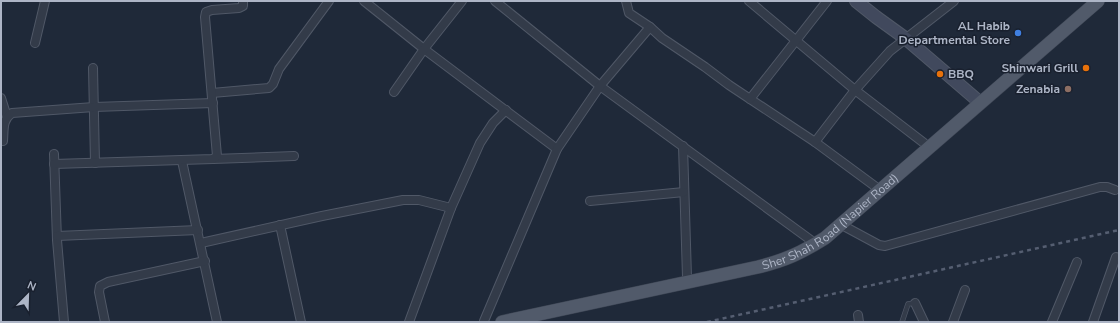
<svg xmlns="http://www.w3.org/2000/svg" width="1120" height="323" viewBox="0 0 1120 323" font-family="'Nunito Sans',sans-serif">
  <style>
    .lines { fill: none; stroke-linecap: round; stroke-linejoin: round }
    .service-casing { stroke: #505867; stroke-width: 5.5 }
    .minor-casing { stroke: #505867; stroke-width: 10 }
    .secondary-casing { stroke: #505867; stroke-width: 14 }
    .primary-casing { stroke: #3c4453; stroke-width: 14 }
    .service { stroke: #333b49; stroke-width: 4 }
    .minor { stroke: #333b49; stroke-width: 8 }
    .secondary { stroke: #41495d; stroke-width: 12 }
    .primary { stroke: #515a6a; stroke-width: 13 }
    .rail { stroke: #555e71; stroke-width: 2.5; stroke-dasharray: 4 4; stroke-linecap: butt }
    .shop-dot { fill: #3f7fe0; stroke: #19202e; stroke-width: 1.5 }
    .food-dot { fill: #e8710a; stroke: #19202e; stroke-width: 1.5 }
    .education-dot { fill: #8d6e63; stroke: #19202e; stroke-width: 1.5 }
    .labels { text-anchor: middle; stroke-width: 3; stroke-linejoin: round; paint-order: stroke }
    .poi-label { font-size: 12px; font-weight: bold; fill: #adb5c6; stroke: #19202e; text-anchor: end }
    .street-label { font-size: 12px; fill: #adb5c6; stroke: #19202e }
  </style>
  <rect width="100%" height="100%" fill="#1f2939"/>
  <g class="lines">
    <defs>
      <polyline id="service" points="902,322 908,304 915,303"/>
      <g id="minor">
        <polyline points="364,1 424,49 557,149"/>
        <polyline points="495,1 600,86 812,241"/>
        <polyline points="626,1 629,13 650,27 662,38 705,67 729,85 815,142 876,187"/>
        <polyline points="749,1 855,90 924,143"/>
        <polyline points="35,43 45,1"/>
        <polyline points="93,68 95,163"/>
        <polyline points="394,92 424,49 462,1"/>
        <polyline points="212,93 269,88 273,84 279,69 329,1"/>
        <polyline points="1,98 7,117"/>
        <polyline points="750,99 827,1"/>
        <path d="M3 141C4 129 2 120 12 113L94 107 213 103"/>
        <polyline points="815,142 855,90 890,51 954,1"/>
        <polyline points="683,146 687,277"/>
        <polyline points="54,154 57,240 64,322"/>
        <polyline points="213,159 294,156"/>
        <polyline points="182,161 217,322"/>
        <polyline points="54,164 213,159 217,156 205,17 206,12 212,10 239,8 243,6 243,1"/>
        <polyline points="590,201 684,192"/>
        <polyline points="840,224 879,245 885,246 1100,187 1107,187 1115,190"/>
        <polyline points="280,225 301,322"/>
        <polyline points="57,236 198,230"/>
        <polyline points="201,243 322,216 403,200 419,200 451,208"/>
        <polyline points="915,303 924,322"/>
        <polyline points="858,315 859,322"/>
        <polyline points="484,321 557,149 600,86 650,27"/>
        <polyline points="105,322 99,292 100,286 108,282 205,261"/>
        <polyline points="409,322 451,208 480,143 493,123 506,110"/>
        <polyline points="953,322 965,290"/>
        <polyline points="1052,322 1077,262"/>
        <polyline points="1093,322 1116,257"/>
      </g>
      <polyline id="secondary" points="856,1 876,17 905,38 976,99"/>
      <g id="primary">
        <path id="s1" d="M502 322 758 267C786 260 801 253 825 238L1098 1"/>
      </g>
    </defs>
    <use href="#service" class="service-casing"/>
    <use href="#minor" class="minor-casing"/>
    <use href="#secondary" class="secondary-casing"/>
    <use href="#primary" class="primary-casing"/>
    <use href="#service" class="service"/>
    <use href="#minor" class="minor"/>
    <use href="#secondary" class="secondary"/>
    <use href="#primary" class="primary"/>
    <polyline class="rail" points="707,322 1119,230"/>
  </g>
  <circle class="shop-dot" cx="1018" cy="33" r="4"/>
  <g class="food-dot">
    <circle cx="1086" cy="68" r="4"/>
    <circle cx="940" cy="74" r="4"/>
  </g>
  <circle class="education-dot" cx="1068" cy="89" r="4"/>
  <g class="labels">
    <g class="poi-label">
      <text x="1010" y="30">AL Habib<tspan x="1010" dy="14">Departmental Store</tspan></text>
      <text x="1078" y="72">Shinwari Grill</text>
      <text x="948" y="78" text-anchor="start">BBQ</text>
      <text x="1060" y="93">Zenabia</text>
    </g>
    <g class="street-label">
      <text dy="4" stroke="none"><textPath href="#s1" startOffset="348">Sher Shah Road (Napier Road)</textPath></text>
    </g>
  </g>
  <rect width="1120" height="323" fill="none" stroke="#adb5c6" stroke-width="4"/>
  <g transform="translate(28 295) rotate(23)" stroke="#19202e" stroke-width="3" paint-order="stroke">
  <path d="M0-3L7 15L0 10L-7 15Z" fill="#adb5c6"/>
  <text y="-6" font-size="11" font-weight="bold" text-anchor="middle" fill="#adb5c6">N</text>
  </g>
</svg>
